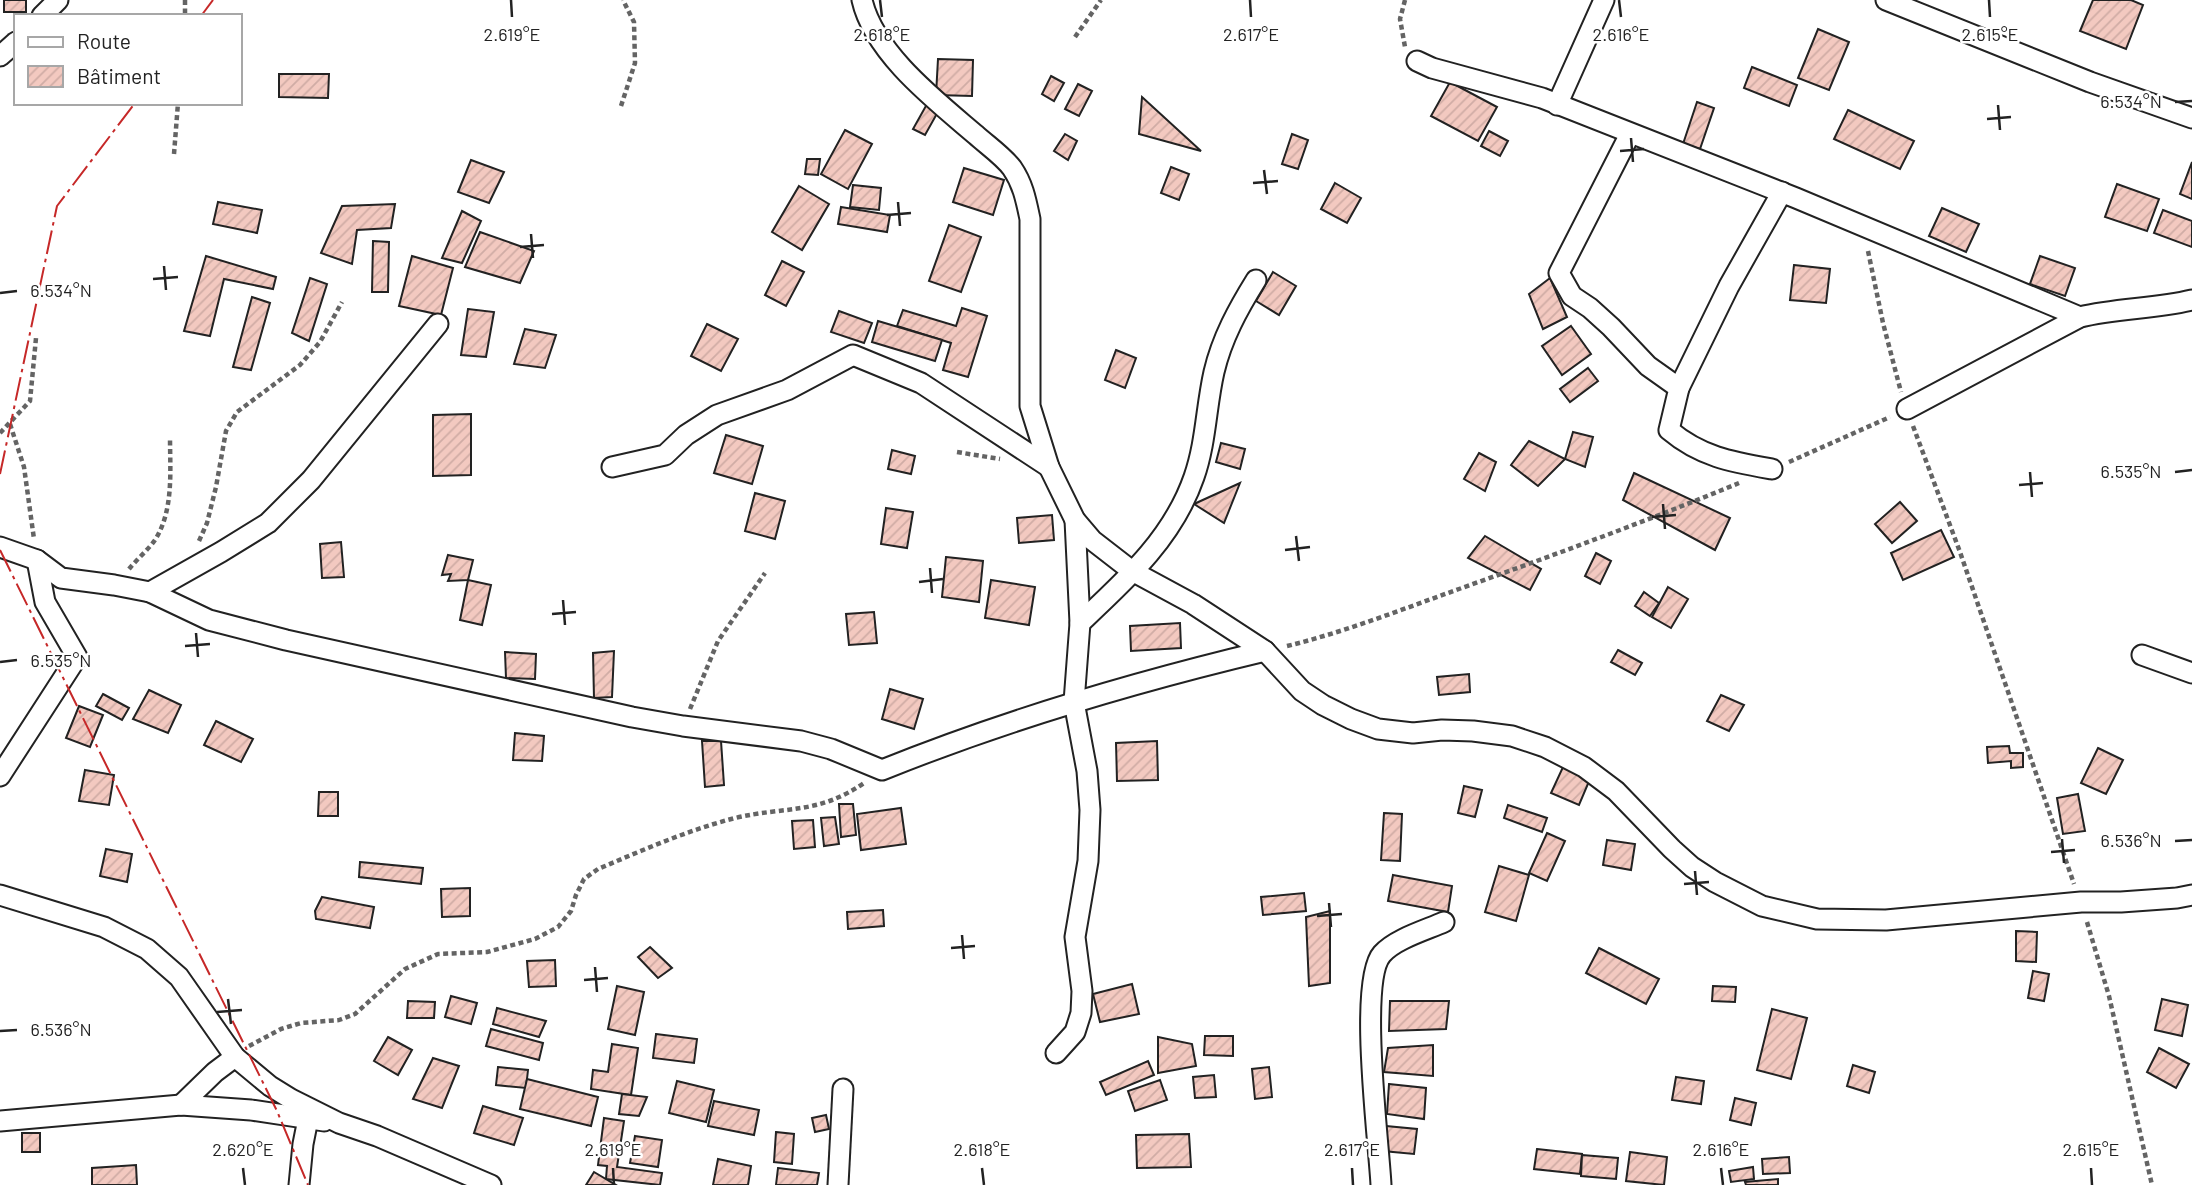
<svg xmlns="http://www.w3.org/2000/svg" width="2192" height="1185" viewBox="0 0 2192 1185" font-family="Barlow,sans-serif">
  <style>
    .building { fill: url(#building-hatch); stroke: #222; stroke-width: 2 }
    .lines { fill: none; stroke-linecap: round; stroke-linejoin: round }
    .street-casing { stroke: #222; stroke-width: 23 }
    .path { stroke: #646464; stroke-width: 4.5; stroke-dasharray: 5 3.5; stroke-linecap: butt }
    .street { stroke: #fff; stroke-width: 19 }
    .power { stroke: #c62828; stroke-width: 2; stroke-dasharray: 24 5 3.5 5; stroke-linecap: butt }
    .ticks { fill: none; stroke: #222; stroke-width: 2.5 }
    .ticks-label { font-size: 18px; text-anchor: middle; fill: #222; stroke: #fff; stroke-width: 5; stroke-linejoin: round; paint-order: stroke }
  </style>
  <defs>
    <pattern id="building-hatch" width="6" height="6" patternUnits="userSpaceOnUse" patternTransform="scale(1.75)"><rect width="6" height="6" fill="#f3c9c0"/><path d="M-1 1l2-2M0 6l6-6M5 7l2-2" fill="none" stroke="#d0aca5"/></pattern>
  </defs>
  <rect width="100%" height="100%" fill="#fff"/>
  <g class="building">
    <rect x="4" y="0" width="22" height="12"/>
    <polygon points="2093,0 2131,0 2143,5 2126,49 2080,31"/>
    <polygon points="1818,29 1849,42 1829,90 1798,78"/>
    <polygon points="938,59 973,60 972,96 936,95"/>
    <polygon points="1752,67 1797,85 1789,106 1744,88"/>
    <polygon points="279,74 329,74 328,98 279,97"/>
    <polygon points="1051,76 1064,83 1054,101 1042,94"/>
    <polygon points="1450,82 1497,107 1478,141 1431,116"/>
    <polygon points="1078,84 1092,91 1079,116 1065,109"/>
    <polygon points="1142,97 1201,151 1139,134"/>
    <polygon points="1697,102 1714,108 1700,149 1683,144"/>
    <polygon points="927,104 939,110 925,135 913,129"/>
    <polygon points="1848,110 1914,141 1900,169 1834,139"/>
    <polygon points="845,130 872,144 848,189 821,174"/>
    <polygon points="1489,131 1508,141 1500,156 1481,146"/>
    <polygon points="1065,134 1077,141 1068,160 1054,151"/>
    <polygon points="1292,134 1308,140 1298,169 1282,164"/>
    <polygon points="807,159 820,159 818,175 805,174"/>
    <polygon points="471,160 504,172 489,203 458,192"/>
    <polygon points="2192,162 2192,199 2180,194"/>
    <polygon points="1171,167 1189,174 1179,200 1161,193"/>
    <polygon points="964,168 1004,180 993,215 953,202"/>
    <polygon points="1335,183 1361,198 1347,223 1321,209"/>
    <polygon points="2117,184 2159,199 2147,231 2105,217"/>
    <polygon points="853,185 881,188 879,210 850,207"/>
    <polygon points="799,186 829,204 802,250 772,232"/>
    <polygon points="218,202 262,210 257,233 213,224"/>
    <polygon points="395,204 391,228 357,230 352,264 321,253 342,206"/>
    <polygon points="841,207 890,215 887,232 838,224"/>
    <polygon points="1942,208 1979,224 1966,252 1929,236"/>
    <polygon points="2163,210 2192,221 2192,247 2154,233"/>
    <polygon points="462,211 481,221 462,263 442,258"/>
    <polygon points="949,225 981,237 961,292 929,281"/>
    <polygon points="480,232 534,251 520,283 465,267"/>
    <polygon points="373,241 389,242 388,292 372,292"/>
    <polygon points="206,256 276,277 273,289 224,279 210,336 184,331"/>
    <polygon points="412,256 453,268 441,315 399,306"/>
    <polygon points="2040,256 2075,268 2065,296 2030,284"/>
    <polygon points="782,261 804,272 786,306 765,295"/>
    <polygon points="1794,265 1830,269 1826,303 1790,300"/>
    <polygon points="1273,272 1296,286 1279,315 1256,301"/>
    <polygon points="310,278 327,284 309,341 292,333"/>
    <polygon points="1550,278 1567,317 1543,329 1529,294"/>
    <polygon points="252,297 270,303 251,370 233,367"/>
    <polygon points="962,308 987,316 968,377 943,370 951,343 897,326 903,310 956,326"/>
    <polygon points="468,309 494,312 486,357 461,355"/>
    <polygon points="839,311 872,323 864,343 831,332"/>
    <polygon points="878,321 942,340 935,361 872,342"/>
    <polygon points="707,324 738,339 721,371 691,356"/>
    <polygon points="1571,326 1591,354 1562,375 1542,346"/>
    <polygon points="525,329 556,335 545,368 514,364"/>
    <polygon points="1116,350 1136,358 1125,388 1105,380"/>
    <polygon points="1588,368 1598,381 1570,402 1560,389"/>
    <polygon points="471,414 471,475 433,476 433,415"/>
    <polygon points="1573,432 1593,437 1585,467 1565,459"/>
    <polygon points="726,435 763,446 752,484 714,473"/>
    <polygon points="1529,441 1565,459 1538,486 1511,465"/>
    <polygon points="1221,443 1245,449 1240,469 1216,462"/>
    <polygon points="892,450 915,456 911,474 888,469"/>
    <polygon points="1479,453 1496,462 1485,491 1464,479"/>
    <polygon points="1634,473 1730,518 1715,550 1623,500"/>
    <polygon points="1240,483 1224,523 1194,504"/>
    <polygon points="755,493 785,501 775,539 745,531"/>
    <polygon points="1900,502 1917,521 1892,543 1875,524"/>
    <polygon points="886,508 913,512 907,548 881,544"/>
    <polygon points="1052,515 1054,540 1019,543 1017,518"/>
    <polygon points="1941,530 1954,557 1903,580 1891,553"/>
    <polygon points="1485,536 1541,569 1530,590 1468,558"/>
    <polygon points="341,542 344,577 322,578 320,544"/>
    <polygon points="1596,553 1611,561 1600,584 1585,576"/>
    <polygon points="448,555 473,560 468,580 448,581 451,574 442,575"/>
    <polygon points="946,557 983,561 979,602 942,597"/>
    <polygon points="468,580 491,585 482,625 460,620"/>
    <polygon points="991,580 1035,587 1029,625 985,618"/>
    <polygon points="1668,587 1688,599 1671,628 1652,617"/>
    <polygon points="1644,592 1659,603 1650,616 1635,606"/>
    <polygon points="874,612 877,643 849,645 846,614"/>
    <polygon points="1180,623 1181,648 1131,651 1130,626"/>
    <polygon points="1618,650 1642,663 1635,675 1611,662"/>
    <polygon points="614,651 612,697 594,698 593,653"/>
    <polygon points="505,652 536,654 535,679 506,678"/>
    <polygon points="1469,674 1470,692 1439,695 1437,677"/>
    <polygon points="890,689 923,699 914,729 882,719"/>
    <polygon points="149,690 181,705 168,733 133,719"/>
    <polygon points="103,694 129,708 122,720 96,706"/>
    <polygon points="1721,695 1744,705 1729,731 1707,721"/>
    <polygon points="79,706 103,715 90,747 66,738"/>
    <polygon points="216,721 253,739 241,762 204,745"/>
    <polygon points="515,733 544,736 542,761 513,760"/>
    <polygon points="702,741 721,741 724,785 705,787"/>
    <polygon points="1157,741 1158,780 1117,781 1116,743"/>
    <polygon points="2009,746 2010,753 2023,753 2023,767 2011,768 2011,761 1988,763 1987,747"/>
    <polygon points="2098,748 2123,760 2106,794 2081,783"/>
    <polygon points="1563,767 1590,779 1579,805 1551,793"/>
    <polygon points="85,770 114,775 109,805 79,801"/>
    <polygon points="1464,786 1482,790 1475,817 1458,813"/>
    <polygon points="319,792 338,792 338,816 318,816"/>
    <polygon points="2078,794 2085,831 2063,834 2057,798"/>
    <polygon points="839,804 853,804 856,835 841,837"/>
    <polygon points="1508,805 1547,818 1542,832 1504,818"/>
    <polygon points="901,808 906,844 861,850 857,814"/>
    <polygon points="1384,813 1402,814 1400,861 1381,860"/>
    <polygon points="835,817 839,844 824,846 821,818"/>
    <polygon points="813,820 815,847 794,849 792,821"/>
    <polygon points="1547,833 1565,841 1547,881 1529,873"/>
    <polygon points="1607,840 1635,844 1631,870 1603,865"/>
    <polygon points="106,849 132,854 127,882 100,876"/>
    <polygon points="360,862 423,868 421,884 359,877"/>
    <polygon points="1499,866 1529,875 1516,921 1485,912"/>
    <polygon points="1393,875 1452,886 1448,912 1388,901"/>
    <polygon points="470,888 470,916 442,917 441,889"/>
    <polygon points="1304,893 1306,911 1263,915 1261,897"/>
    <polygon points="322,897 374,907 370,928 316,919 315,911"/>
    <polygon points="883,910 884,926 848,929 847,912"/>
    <polygon points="1330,911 1330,983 1309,986 1306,917"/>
    <polygon points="2016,931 2037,932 2036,962 2016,961"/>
    <polygon points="650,947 672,968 658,978 638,957"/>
    <polygon points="1599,948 1659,979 1646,1004 1586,973"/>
    <polygon points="555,960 556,986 529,987 527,961"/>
    <polygon points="2033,971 2049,974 2044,1001 2028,998"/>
    <polygon points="1132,984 1139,1014 1100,1022 1093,994"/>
    <polygon points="617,986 644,992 635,1035 608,1029"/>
    <polygon points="1713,986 1736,987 1735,1002 1712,1001"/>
    <polygon points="451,996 477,1003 471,1024 445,1017"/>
    <polygon points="2162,999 2188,1005 2182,1036 2155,1030"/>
    <polygon points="408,1001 435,1002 434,1018 407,1018"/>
    <polygon points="1390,1001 1449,1001 1446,1029 1389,1031"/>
    <polygon points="497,1008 546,1021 539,1037 493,1024"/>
    <polygon points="1772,1009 1807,1018 1791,1079 1757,1070"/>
    <polygon points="491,1029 543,1043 539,1060 486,1046"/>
    <polygon points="656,1034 697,1039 694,1063 653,1058"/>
    <polygon points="1205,1036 1233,1036 1233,1056 1204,1055"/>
    <polygon points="388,1037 412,1050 398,1075 374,1061"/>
    <polygon points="1158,1037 1192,1044 1196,1066 1158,1073"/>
    <polygon points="612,1044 638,1048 631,1095 591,1089 593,1070 608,1072"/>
    <polygon points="1433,1045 1433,1076 1384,1072 1388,1048"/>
    <polygon points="2159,1048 2189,1064 2176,1088 2147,1072"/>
    <polygon points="433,1058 459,1066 442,1108 413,1099"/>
    <polygon points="1148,1061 1154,1075 1106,1095 1100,1082"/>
    <polygon points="1853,1065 1875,1072 1869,1093 1847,1086"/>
    <polygon points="498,1067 528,1070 526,1088 496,1085"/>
    <polygon points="1269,1067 1272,1097 1255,1099 1252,1069"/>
    <polygon points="1214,1075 1216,1097 1195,1098 1193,1077"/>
    <polygon points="1676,1077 1704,1081 1701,1104 1672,1100"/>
    <polygon points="527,1079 598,1097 591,1126 520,1109"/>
    <polygon points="1160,1080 1167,1100 1135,1111 1128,1091"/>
    <polygon points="677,1081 714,1090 706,1122 669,1113"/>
    <polygon points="1389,1084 1426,1088 1424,1119 1387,1114"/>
    <polygon points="622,1094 647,1097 639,1116 619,1114"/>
    <polygon points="1735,1098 1756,1103 1751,1125 1730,1120"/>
    <polygon points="714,1101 759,1110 754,1135 708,1126"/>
    <polygon points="483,1106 523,1118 514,1145 474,1133"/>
    <polygon points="826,1115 829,1129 815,1132 812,1118"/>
    <polygon points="604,1118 624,1121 617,1167 662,1173 660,1185 606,1179 607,1166 598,1165"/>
    <polygon points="1386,1126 1417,1129 1414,1154 1383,1151"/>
    <polygon points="776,1132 794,1134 792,1164 774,1162"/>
    <rect x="22" y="1133" width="18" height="19"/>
    <polygon points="1189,1134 1191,1167 1137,1168 1136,1135"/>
    <polygon points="635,1136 662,1140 658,1167 630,1163"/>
    <polygon points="1537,1149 1582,1154 1580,1174 1534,1169"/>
    <polygon points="1630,1152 1667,1157 1664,1185 1626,1181"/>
    <polygon points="1582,1155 1618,1158 1616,1179 1581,1176"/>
    <polygon points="1789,1157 1790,1173 1763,1174 1762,1159"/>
    <polygon points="718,1159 751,1166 748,1185 713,1185"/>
    <polygon points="136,1165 137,1185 92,1185 92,1168"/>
    <polygon points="1753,1167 1754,1179 1731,1182 1729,1171"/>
    <polygon points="778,1168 819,1173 817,1185 776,1185"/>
    <polygon points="594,1172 616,1185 586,1185"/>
    <polygon points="1778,1179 1778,1185 1746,1185 1745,1182"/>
  </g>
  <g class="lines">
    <defs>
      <g id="street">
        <path d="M862 0C874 53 935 100 976 135 987 145 1003 156 1012 168 1023 184 1026 200 1030 219V406L1049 467 1075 520 1092 540 1132 571 1193 604 1265 651 1302 691 1323 705 1351 719 1378 729 1413 733 1442 730 1473 731 1512 736 1545 747 1584 767 1616 791 1672 849 1692 867 1715 882 1762 906 1817 919 1886 920 2081 902H2121L2177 898 2192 895"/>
        <polyline points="1886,0 2090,82 2192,118"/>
        <polyline points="42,16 58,0"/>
        <polyline points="0,56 16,42"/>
        <polyline points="1417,61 1432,68 1542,98 1796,198 2080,317"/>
        <polyline points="1557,105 1604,0"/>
        <path d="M1630 134 1559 273 1572 296 1590 308 1611 327 1648 366 1679 388 1669 430C1701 457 1732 462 1772 469"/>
        <polyline points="1679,388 1729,286 1782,192"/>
        <path d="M1907 409 2080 317C2117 308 2155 309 2192 300"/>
        <polyline points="612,467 665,455 686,435 717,415 787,390 853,355 921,383 1049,467"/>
        <path d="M0 547 37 560 61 578 114 585 150 592 209 620 286 640 632 717 683 726 801 741 831 749 882 770C1006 720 1135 682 1265 651"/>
        <polyline points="150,592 221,552 268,523 311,480 438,324"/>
        <path d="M1080 623C1126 580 1173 538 1194 477 1206 443 1206 407 1214 372 1222 338 1238 309 1256 280"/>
        <polyline points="2142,655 2192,673"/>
        <polyline points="0,776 77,657 45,602 37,560"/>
        <polyline points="0,895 104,927 147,949 179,977 235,1057 270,1086 291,1099 339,1123 377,1136 491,1185"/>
        <polyline points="1056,1053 1075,1032 1081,1013 1082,991 1075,937 1088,861 1090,810 1087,771 1074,702 1080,623 1075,520"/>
        <polyline points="181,1105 215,1072 235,1057"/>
        <polyline points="0,1121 181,1105 251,1110 324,1121"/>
        <polyline points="299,1185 303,1144 308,1119"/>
        <polyline points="838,1185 843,1089"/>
        <path d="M1381 1185C1379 1143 1358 981 1382 954 1395 939 1426 930 1444 922"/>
      </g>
    </defs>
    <use href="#street" class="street-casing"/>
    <g class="path">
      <polyline points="185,0 185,16"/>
      <polyline points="1405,0 1400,19 1405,47"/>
      <polyline points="1075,37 1101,0"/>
      <polyline points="621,106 635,63 634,22 623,0"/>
      <polyline points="174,154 178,103"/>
      <polyline points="1868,251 1883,323 1901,392"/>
      <polyline points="10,424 24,467 34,539"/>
      <polyline points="1913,426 1960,552 2074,884"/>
      <polyline points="0,433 30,401 36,338"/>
      <polyline points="957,452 1000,459"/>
      <polyline points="1789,462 1890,417"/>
      <polyline points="199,541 207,523 216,487 226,431 237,412 300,365 320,342 342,302"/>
      <path d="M129 569C137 559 148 550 155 540 174 510 170 471 170 437"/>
      <path d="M1287 646C1345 632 1403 609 1459 589 1554 555 1647 521 1739 483"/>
      <polyline points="690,709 718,641 765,573"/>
      <polyline points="2087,922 2109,996 2152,1185"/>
      <path d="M249 1046 281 1029 301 1023 339 1020 355 1014 405 969 438 954 487 952 535 939 558 927 571 911 576 895 584 879 598 869C643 850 688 830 735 818 786 806 817 815 864 783"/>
    </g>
    <use href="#street" class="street"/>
    <g class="power">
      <polyline points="201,16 213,0"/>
      <polyline points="0,474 57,206 135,103"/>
      <polyline points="0,550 277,1111 308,1185"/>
    </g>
  </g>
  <path class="ticks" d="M511 0 512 17M880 0 882 17M1250 0 1251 17M1619 0 1621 17M1989 0 1990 17M2175 102 2192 101M1998 105 2000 130M1987 119 2011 117M1631 138 1633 162M1620 151 1644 149M1264 170 1267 194M1253 183 1278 181M898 202 900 226M887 215 911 213M531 234 533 258M520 247 544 245M164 266 166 290M153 279 178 277M0 293 17 291M2030 472 2032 497M2175 472 2192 470M2019 485 2043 483M1663 504 1665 529M1652 517 1676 515M1296 536 1299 561M1285 550 1310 547M930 568 932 593M919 582 943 579M563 600 565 625M552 614 576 612M196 633 198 657M185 646 210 644M0 662 17 660M2062 839 2064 863M2175 841 2192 840M2051 852 2075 850M1695 871 1697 895M1684 884 1709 882M1329 903 1331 927M1317 916 1342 914M962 935 964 959M951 948 975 946M595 967 597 992M584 980 608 978M228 999 231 1024M217 1012 242 1010M0 1031 17 1030M243 1168 245 1185M613 1168 614 1185M982 1168 984 1185M1352 1168 1353 1185M1721 1168 1723 1185M2091 1168 2092 1185"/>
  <g class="ticks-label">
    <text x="512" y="41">2.619°E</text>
    <text x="882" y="41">2.618°E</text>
    <text x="1251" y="41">2.617°E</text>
    <text x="1621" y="41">2.616°E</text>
    <text x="1990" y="41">2.615°E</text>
    <text x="2131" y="108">6.534°N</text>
    <text x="61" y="297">6.534°N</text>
    <text x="2131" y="478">6.535°N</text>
    <text x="61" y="667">6.535°N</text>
    <text x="2131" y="847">6.536°N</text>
    <text x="61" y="1036">6.536°N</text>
    <text x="243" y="1156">2.620°E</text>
    <text x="613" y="1156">2.619°E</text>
    <text x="982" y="1156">2.618°E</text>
    <text x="1352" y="1156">2.617°E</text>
    <text x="1721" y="1156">2.616°E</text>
    <text x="2091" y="1156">2.615°E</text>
  </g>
  <rect x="14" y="14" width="228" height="91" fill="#ffffff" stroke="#a7a7a7" stroke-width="2"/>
  <rect x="28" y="37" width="35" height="10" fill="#ffffff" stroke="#a7a7a7" stroke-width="2"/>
  <text x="77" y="49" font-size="21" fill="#222222">Route</text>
  <rect x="28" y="66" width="35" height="21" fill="url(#building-hatch)" stroke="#a7a7a7" stroke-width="2"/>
  <text x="77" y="84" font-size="21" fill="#222222">Bâtiment</text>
</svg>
